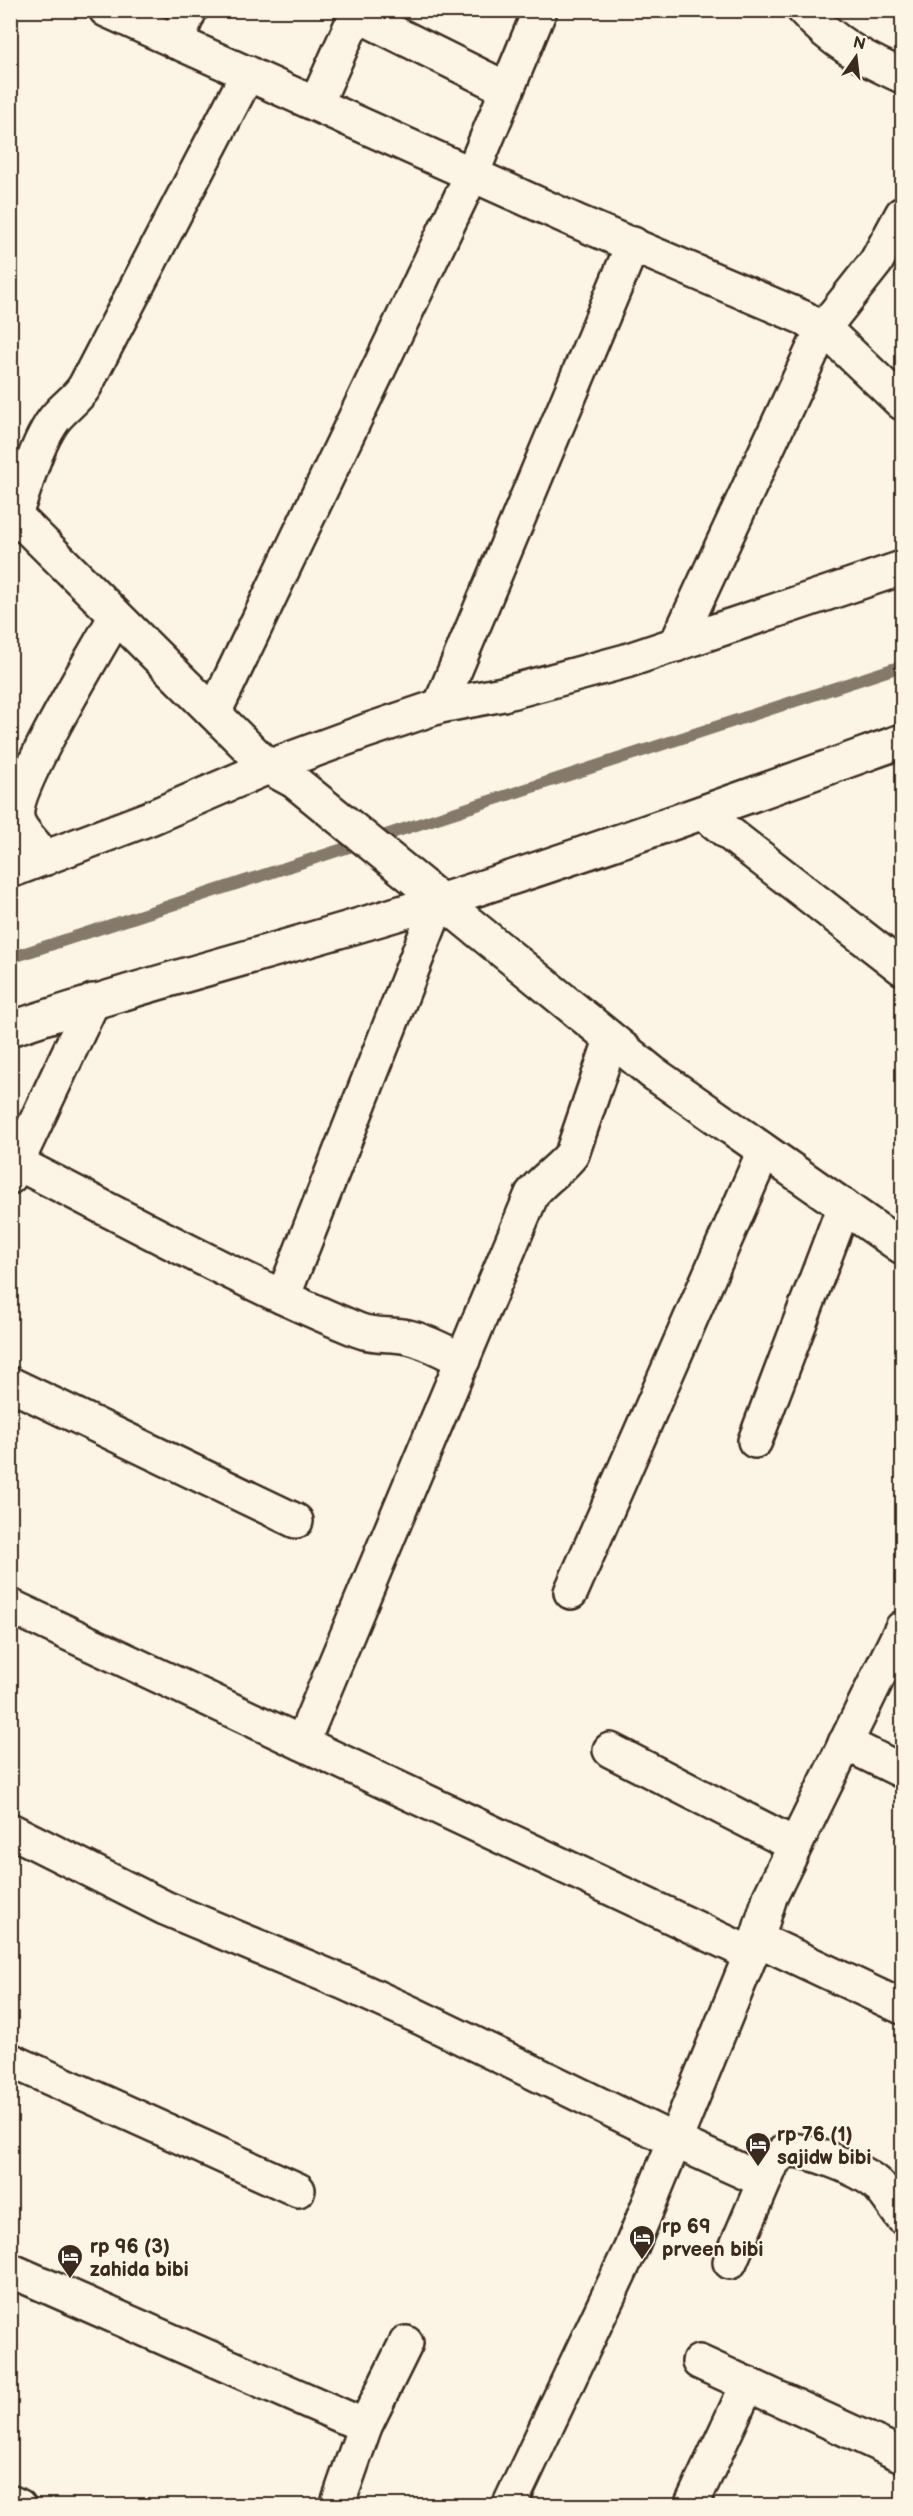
<svg xmlns="http://www.w3.org/2000/svg" width="913" height="2516" viewBox="0 0 913 2516" font-family="'Balsamiq Sans',sans-serif">
  <style>
    .lines { fill: none; stroke-linecap: round; stroke-linejoin: round }
    .stream { stroke: #85796b; stroke-width: 12 }
    .street-casing { stroke: #3b2a1e; stroke-width: 38 }
    .secondary-casing { stroke: #3b2a1e; stroke-width: 38 }
    .street { stroke: #fcf5e5; stroke-width: 33 }
    .secondary { stroke: #fcf5e5; stroke-width: 33 }
    .labels { text-anchor: middle; stroke-width: 4.5; stroke-linejoin: round; paint-order: stroke }
    .poi-label { font-size: 20px; font-weight: bold; fill: #3b2a1e; stroke: #fcf5e5; text-anchor: start }
  </style>
  <rect width="100%" height="100%" fill="#fcf5e5"/>
  <filter id="ink" filterUnits="userSpaceOnUse"><feTurbulence type="fractalNoise" baseFrequency=".0167" numOctaves="2"/><feDisplacementMap in="SourceGraphic" scale="12" xChannelSelector="R" yChannelSelector="G"/><feConvolveMatrix kernelMatrix="1 2 1 2 8 2 1 2 1" color-interpolation-filters="sRGB"/></filter>
  <g filter="url(#ink)">
    <g class="lines">
      <polyline class="stream" points="10,958 902,666"/>
      <defs>
        <g id="street">
          <polyline points="106,10 578,222 804,318 833,337 902,403"/>
          <path d="M804 10C834 44 863 58 902 76"/>
          <polyline points="356,14 507,89"/>
          <polyline points="176,42 190,10"/>
          <polyline points="316,104 358,10"/>
          <path d="M10 525C26 492 31 455 51 424 60 409 76 401 85 386L248 73"/>
          <polyline points="676,645 822,330 876,262 902,214"/>
          <polyline points="440,706 633,244"/>
          <polyline points="214,713 472,174 540,10"/>
          <polyline points="703,813 902,968"/>
          <path d="M46 858C37 846 19 831 17 817 13 787 98 649 116 616"/>
          <polyline points="10,871 150,818 268,767 366,731 440,706 503,694 626,661 902,568"/>
          <path d="M10 1029C152 981 297 946 439 901 595 852 749 796 902 741"/>
          <path d="M17 1163C130 1220 241 1282 358 1330 375 1337 391 1333 408 1337 427 1341 445 1352 463 1360"/>
          <polyline points="10,1177 93,1001"/>
          <polyline points="283,1297 439,901"/>
          <polyline points="10,1384 296,1521"/>
          <polyline points="755,1441 844,1206"/>
          <polyline points="571,1592 764,1151"/>
          <polyline points="10,1606 751,1954"/>
          <path d="M302 1743 532 1194C544 1178 560 1170 572 1154L611 1040"/>
          <polyline points="845,1743 902,1771"/>
          <polyline points="610,1750 795,1845"/>
          <polyline points="10,1830 165,1908 345,1983 415,2015 675,2141 764,2181"/>
          <polyline points="757,1939 902,2007"/>
          <polyline points="10,2060 298,2190"/>
          <path d="M730 2262 773 2161 786 2150C808 2149 860 2169 877 2184 887 2194 894 2207 902 2217"/>
          <polyline points="10,2270 365,2426"/>
          <polyline points="699,2362 902,2455"/>
          <polyline points="10,2502 19,2506"/>
          <polyline points="337,2506 365,2426 406,2343"/>
          <polyline points="509,2506 631,2248 757,1939 770,1897 902,1628"/>
          <polyline points="691,2506 748,2384"/>
        </g>
        <polyline id="secondary" points="10,510 268,767 294,781 653,1073 902,1247"/>
      </defs>
      <use href="#street" class="street-casing"/>
      <use href="#secondary" class="secondary-casing"/>
      <use href="#street" class="street"/>
      <use href="#secondary" class="secondary"/>
    </g>
  </g>
  <defs>
    <symbol id="hotel-pin" viewBox="-11 -11 22 30"><path d="M0 17L-7.5 6A9.5 9.5 0 1 1 7.5 6Z" fill="#3b2a1e" stroke="#fcf5e5"/><path d="M-6-4.5h1.5V1H6V5H4.5V3h-9V5H-6ZM-4 0a1.8 1.8 0 1 1 3.6 0ZM.5 0V-2.5h3Q6-2.5 6 0Z" fill="#fff"/></symbol>
  </defs>
  <g fill-rule="evenodd">
    <use href="#hotel-pin" x="743" y="2130" width="30" height="40"/>
    <use href="#hotel-pin" x="627" y="2223" width="30" height="40"/>
    <use href="#hotel-pin" x="55" y="2242" width="30" height="40"/>
  </g>
  <g class="labels">
    <g class="poi-label">
      <text x="777" y="2141">rp 76 (1)<tspan x="777" dy="23">sajidw bibi</tspan></text>
      <text x="662" y="2233">rp 69<tspan x="662" dy="23">prveen bibi</tspan></text>
      <text x="90" y="2253">rp 96 (3)<tspan x="90" dy="23">zahida bibi</tspan></text>
    </g>
  </g>
  <rect width="913" height="2516" fill="none" stroke="#fcf5e5" stroke-width="36"/>
  <rect x="18" y="18" width="877" height="2480" fill="none" stroke="#3b2a1e" stroke-width="2" filter="url(#ink)"/>
  <g transform="translate(856 57) rotate(14)" stroke="#fcf5e5" stroke-width="4.5" paint-order="stroke">
  <path d="M0-4.5L10 22L0 15L-10 22Z" fill="#3b2a1e"/>
  <text y="-9" font-size="16" font-weight="bold" text-anchor="middle" fill="#3b2a1e">N</text>
  </g>
</svg>
